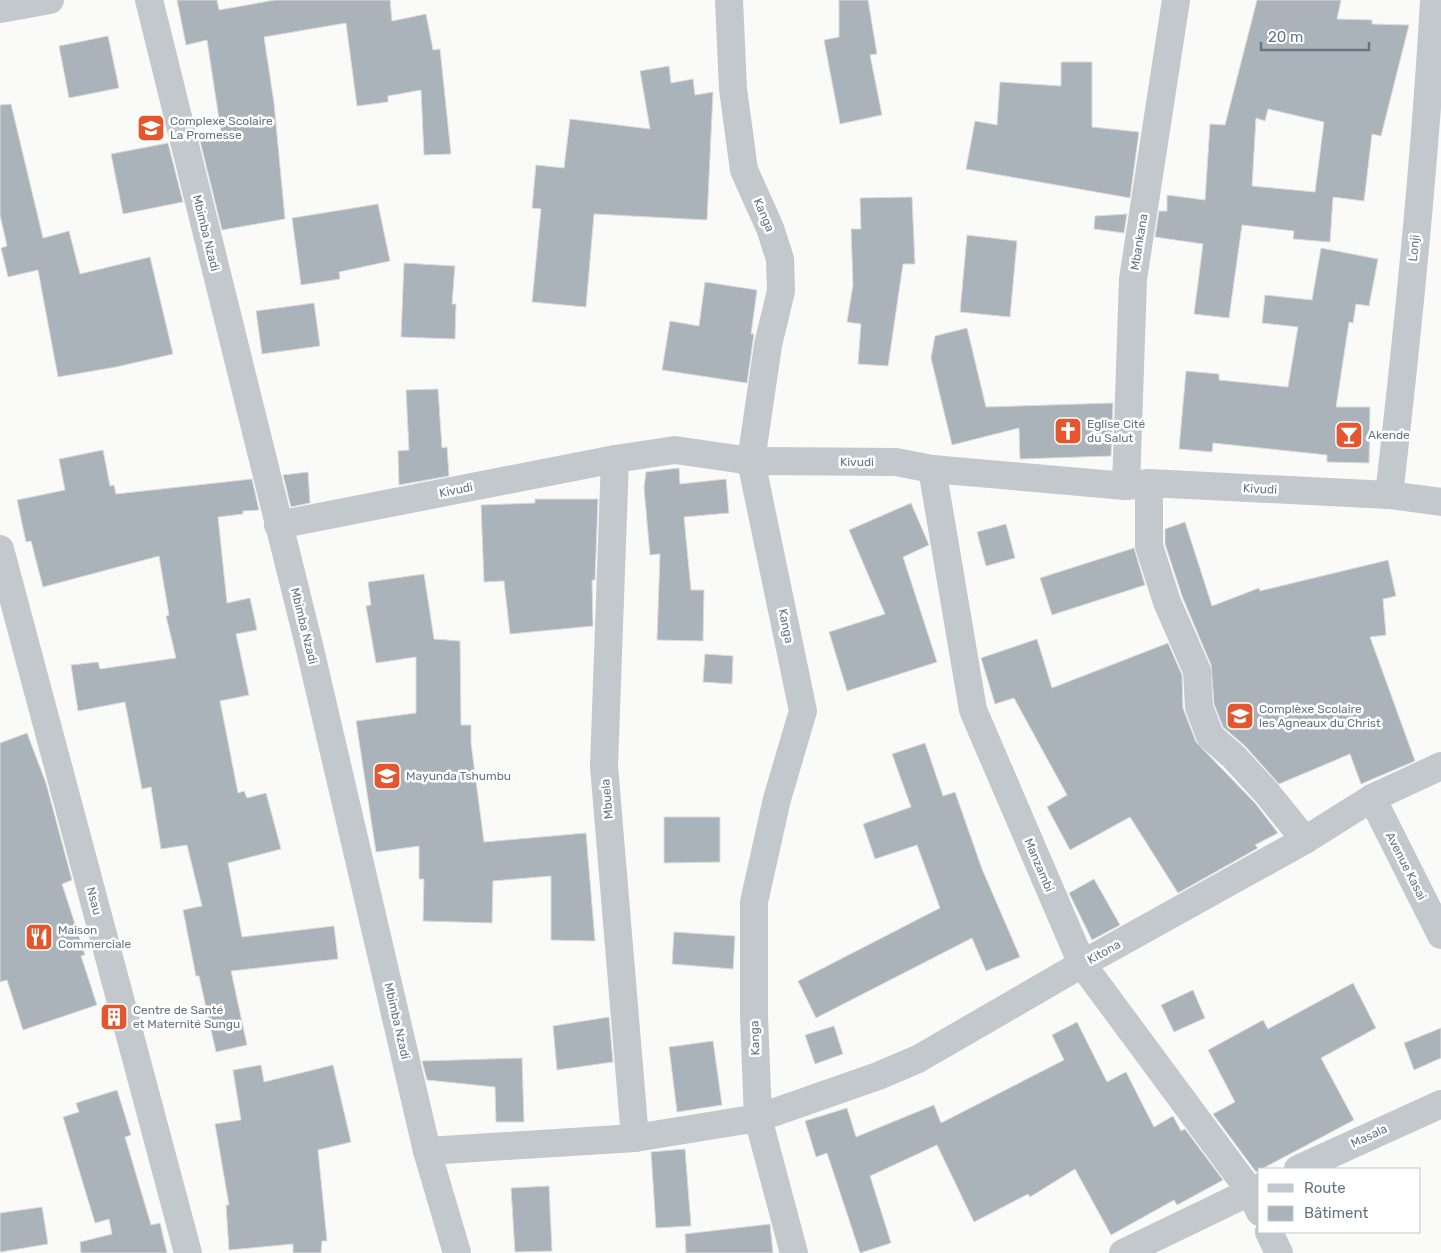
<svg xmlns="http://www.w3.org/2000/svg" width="1441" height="1253" viewBox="0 0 1441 1253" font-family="Rubik,sans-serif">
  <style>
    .building { fill: #aab3b9; stroke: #dcdcda; fill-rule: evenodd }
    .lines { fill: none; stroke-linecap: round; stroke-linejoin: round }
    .street { stroke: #c3c8cc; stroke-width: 28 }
    .labels { text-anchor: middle; stroke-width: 5; stroke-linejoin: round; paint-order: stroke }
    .poi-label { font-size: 12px; fill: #657683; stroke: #fff; text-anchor: start }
    .street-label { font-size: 12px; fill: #657683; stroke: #fff }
  </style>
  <rect width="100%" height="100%" fill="#fafaf8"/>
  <g class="building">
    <polygon points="177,0 217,0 219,10 275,0 390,0 392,21 426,14 433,50 440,49 451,154 424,155 421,90 388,96 388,102 357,106 346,23 264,37 274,103 285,219 222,230 199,137 221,132 207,40 186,45"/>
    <polygon points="839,0 868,0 877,54 870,55 882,115 840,124 824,40 839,37"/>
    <path d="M1257 0H1341L1337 19 1372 20V24L1409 25 1381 136 1372 134 1364 201 1333 197 1330 242 1293 239 1294 231 1242 225 1229 318 1194 314 1203 244 1155 237 1159 211H1167V195L1205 200 1210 124 1225 125ZM1268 109 1324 122 1315 192 1252 186 1256 118 1265 121Z"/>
    <polygon points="108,36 119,88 69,98 59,46"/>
    <polygon points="1061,62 1092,62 1092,127 1139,132 1130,198 966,169 975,121 997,125 1000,82 1061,86"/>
    <polygon points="669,66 671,83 693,79 695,95 713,92 707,220 594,214 586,307 532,302 541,209 532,208 536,165 564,168 570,119 650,129 640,71"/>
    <polygon points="11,104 43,238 69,231 80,274 150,257 173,354 116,367 58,377 38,270 8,277 1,248 7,246 0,215 0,105"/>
    <polygon points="168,143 183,202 123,214 111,154"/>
    <polygon points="912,197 915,264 903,264 888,366 858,364 861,324 847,322 853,285 851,229 861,229 860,198"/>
    <polygon points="378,204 390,261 339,272 340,279 301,285 292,218"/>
    <polygon points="1127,214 1124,233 1094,229 1095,216"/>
    <polygon points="967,235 1017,241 1010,317 960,312"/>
    <polygon points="1321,248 1378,259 1369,306 1356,304 1353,323 1349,322 1336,407 1370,407 1369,463 1327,462 1327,455 1213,443 1212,452 1179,449 1186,371 1219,374 1219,380 1288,387 1298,327 1262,323 1265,295 1312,300"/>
    <polygon points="404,263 455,266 452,304 456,304 455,339 401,337"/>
    <polygon points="705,282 757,290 751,334 754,334 747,383 662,370 670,321 699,326"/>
    <polygon points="314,303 320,346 262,354 256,311"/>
    <polygon points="967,328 986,407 1113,403 1111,456 1020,459 1019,428 952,445 931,358 935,336"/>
    <polygon points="438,389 442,448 447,447 449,476 399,485 398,451 409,450 406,390"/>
    <polygon points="103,450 110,486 114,485 116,494 252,479 259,510 243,511 243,514 218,517 227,603 250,598 257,630 236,634 249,695 220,701 238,793 244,791 247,798 266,793 281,849 228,863 242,937 334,926 338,959 231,971 247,1045 216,1052 199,976 196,976 183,910 202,906 187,845 161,849 151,787 142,789 125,702 78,711 71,665 98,662 100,669 176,658 166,616 169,615 159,556 43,587 31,541 26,542 17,500 65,490 59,459"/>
    <polygon points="679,468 680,484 726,479 729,513 684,517 691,590 704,590 703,641 657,640 660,554 650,555 644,488 646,472"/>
    <polygon points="308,472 310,503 291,507 283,475"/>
    <polygon points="535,499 598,499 595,580 592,580 593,626 510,634 504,581 484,582 481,505 535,503"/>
    <polygon points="911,503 929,545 903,557 937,662 847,691 829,632 885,614 849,530"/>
    <polygon points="1185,522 1212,606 1259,588 1260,591 1388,560 1396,596 1383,599 1386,635 1370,637 1415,761 1361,784 1350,754 1279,784 1245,746 1223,727 1214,704 1211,665 1182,596 1165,544 1165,529"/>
    <polygon points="1006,524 1015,558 986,566 977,532"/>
    <polygon points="1134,548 1145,585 1052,615 1040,578"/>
    <polygon points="424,574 434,639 460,641 461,725 471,725 471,743 484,842 586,833 595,941 551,940 551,876 493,881 492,923 423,921 424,879 419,879 419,846 376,852 356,721 416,713 416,657 376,663 366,606 371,605 368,582"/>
    <polygon points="1037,639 1052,688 1168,643 1182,675 1183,708 1196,742 1255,803 1278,833 1255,845 1258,848 1178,893 1130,817 1070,850 1047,807 1067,795 1014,698 995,704 981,658"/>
    <polygon points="705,654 733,656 732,684 703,682"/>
    <polygon points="27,733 46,783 72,880 62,884 85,955 81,956 97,1005 23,1030 7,980 0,982 0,743"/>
    <polygon points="925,743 943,796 955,792 982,869 1020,957 986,971 972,938 816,1018 798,981 940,908 917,845 875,859 863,824 911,807 892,754"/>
    <polygon points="664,817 720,817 720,862 664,863"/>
    <polygon points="1094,879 1120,925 1092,940 1069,893"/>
    <polygon points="674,932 735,936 733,969 672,964"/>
    <polygon points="1353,983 1376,1028 1321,1058 1354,1120 1256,1172 1213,1114 1235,1102 1208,1050 1263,1020 1268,1029"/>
    <polygon points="1193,990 1205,1018 1174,1032 1161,1005"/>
    <polygon points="609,1017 613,1062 557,1070 553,1026"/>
    <polygon points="1077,1022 1107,1082 1126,1072 1154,1127 1173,1116 1181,1131 1185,1129 1223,1180 1177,1205 1174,1200 1111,1235 1075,1169 1030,1197 1028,1194 974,1222 937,1145 870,1176 891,1243 860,1253 827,1153 816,1157 805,1121 847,1108 856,1137 934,1105 941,1123 1064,1060 1052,1035"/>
    <polygon points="834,1026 843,1054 815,1064 805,1035"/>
    <polygon points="1441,1028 1441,1058 1414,1070 1404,1043"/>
    <polygon points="713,1041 722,1105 677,1112 669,1047"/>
    <polygon points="522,1058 524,1122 496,1122 495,1087 427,1080 422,1061"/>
    <polygon points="261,1065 264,1082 333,1065 351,1142 318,1150 327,1241 322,1241 321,1253 293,1253 293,1244 229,1250 226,1205 229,1205 215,1124 241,1120 233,1070"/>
    <polygon points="117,1090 131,1135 125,1137 151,1225 160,1223 167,1253 81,1253 80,1242 112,1234 109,1219 95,1223 63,1117 79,1112 76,1103"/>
    <polygon points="685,1149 691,1226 656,1228 651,1152"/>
    <polygon points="549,1186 552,1251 515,1252 511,1188"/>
    <polygon points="42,1207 48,1244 0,1252 0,1213"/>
    <polygon points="770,1224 773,1253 686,1253 685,1234"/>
  </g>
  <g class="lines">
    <g class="street">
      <polyline points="149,0 309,645 427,1151 457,1253"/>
      <polyline points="729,0 733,89 744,170 770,228 780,259 781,291 768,345 751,461 803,711 777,799 754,902 754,1016 758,1118 794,1253"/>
      <polyline points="0,9 50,0"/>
      <polyline points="615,459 604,766 635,1138"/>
      <polyline points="932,469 973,710 1082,964 1250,1191 1260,1212"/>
      <polyline points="1149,483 1149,546 1167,602 1197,671 1199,707 1210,736 1234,757 1267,793 1305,840"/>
      <polyline points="1126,486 1133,279 1176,0"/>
      <path d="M1389 495C1408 330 1425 165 1434 0"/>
      <polyline points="278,525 615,459 675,450 751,461 896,462 932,469 1126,486 1149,483 1389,495 1441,502"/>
      <polyline points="0,549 188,1253"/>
      <polyline points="1372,798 1441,935"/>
      <polyline points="427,1151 635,1138 758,1118 878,1076 918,1059 1082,964 1305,840 1372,798 1441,766"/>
      <polyline points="1298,1169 1441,1104"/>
      <polyline points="1269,1232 1279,1253"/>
      <polyline points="1123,1253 1260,1187"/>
    </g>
  </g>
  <defs>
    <symbol id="school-square" viewBox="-11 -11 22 22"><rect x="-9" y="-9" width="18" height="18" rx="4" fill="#e4572e" stroke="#fff"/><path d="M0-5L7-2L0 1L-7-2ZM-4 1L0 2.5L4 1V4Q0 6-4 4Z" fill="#fff"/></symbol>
    <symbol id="church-square" viewBox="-11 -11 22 22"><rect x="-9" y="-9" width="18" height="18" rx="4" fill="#e4572e" stroke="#fff"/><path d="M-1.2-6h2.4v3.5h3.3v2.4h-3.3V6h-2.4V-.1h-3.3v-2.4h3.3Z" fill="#fff"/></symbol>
    <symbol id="bar-square" viewBox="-11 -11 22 22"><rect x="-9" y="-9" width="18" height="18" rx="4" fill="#e4572e" stroke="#fff"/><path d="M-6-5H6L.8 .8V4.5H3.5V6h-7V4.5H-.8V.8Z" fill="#fff"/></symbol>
    <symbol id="restaurant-square" viewBox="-11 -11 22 22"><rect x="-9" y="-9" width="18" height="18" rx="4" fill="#e4572e" stroke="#fff"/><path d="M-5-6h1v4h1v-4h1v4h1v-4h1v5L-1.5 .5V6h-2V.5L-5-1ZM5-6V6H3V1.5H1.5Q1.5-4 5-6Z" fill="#fff"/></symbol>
    <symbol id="building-square" viewBox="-11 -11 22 22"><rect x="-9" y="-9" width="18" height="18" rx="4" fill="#e4572e" stroke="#fff"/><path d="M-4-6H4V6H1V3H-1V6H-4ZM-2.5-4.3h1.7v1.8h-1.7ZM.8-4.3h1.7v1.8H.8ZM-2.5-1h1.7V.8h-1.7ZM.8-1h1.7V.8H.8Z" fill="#fff"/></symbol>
  </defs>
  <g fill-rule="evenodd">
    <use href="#school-square" x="135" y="112" width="32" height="32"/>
    <use href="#church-square" x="1052" y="415" width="32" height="32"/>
    <use href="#bar-square" x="1333" y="419" width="32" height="32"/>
    <use href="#school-square" x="1224" y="700" width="32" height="32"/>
    <use href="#school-square" x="371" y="760" width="32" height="32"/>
    <use href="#restaurant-square" x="23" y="921" width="32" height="32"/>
    <use href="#building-square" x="98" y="1001" width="32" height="32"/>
  </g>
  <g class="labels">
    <g class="poi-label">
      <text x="170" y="125">Complexe Scolaire<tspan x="170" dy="14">La Promesse</tspan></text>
      <text x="1087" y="428">Eglise Cité<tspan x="1087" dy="14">du Salut</tspan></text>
      <text x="1368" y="439">Akende</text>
      <text x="1259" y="713">Complèxe Scolaire<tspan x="1259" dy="14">les Agneaux du Christ</tspan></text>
      <text x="406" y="780">Mayunda Tshumbu</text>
      <text x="58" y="934">Maison<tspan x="58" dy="14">Commerciale</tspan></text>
      <text x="133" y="1014">Centre de Santé<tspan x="133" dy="14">et Maternité Sungu</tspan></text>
    </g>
    <g class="street-label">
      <text transform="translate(764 215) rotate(67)" y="4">Kanga</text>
      <text transform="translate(206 233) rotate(76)" y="4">Mbimba Nzadi</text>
      <text transform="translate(1139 242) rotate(-81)" y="4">Mbankana</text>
      <text transform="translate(1414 248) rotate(-85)" y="4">Lonji</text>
      <text x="857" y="466">Kivudi</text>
      <text transform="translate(1260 489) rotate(3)" y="4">Kivudi</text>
      <text transform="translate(456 490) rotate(-11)" y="4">Kivudi</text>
      <text transform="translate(304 626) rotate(76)" y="4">Mbimba Nzadi</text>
      <text transform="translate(786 626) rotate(78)" y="4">Kanga</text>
      <text transform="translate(607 799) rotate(-95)" y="4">Mbuela</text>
      <text transform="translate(1039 865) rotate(67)" y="4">Manzambi</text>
      <text transform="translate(1406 866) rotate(63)" y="4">Avenue Kasai</text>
      <text transform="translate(94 901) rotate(75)" y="4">Nsau</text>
      <text transform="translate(1104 952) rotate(-29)" y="4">Kitona</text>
      <text transform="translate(397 1021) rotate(77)" y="4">Mbimba Nzadi</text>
      <text transform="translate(755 1038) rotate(-92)" y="4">Kanga</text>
      <text transform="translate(1369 1136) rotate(-25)" y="4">Masala</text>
    </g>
  </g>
  <rect x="1258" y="1168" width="162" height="65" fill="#ffffff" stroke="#c1c8cd"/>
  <rect x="1268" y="1184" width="25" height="8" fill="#c3c8cc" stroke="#c1c8cd"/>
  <text x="1304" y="1193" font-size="15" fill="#657683">Route</text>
  <rect x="1268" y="1206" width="25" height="15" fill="#aab3b9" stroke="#c1c8cd"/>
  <text x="1304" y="1218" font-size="15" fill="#657683">Bâtiment</text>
  <path d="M1261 42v8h108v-8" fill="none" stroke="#657683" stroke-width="2.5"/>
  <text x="1268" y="42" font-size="15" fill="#657683" stroke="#ffffff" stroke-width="4" paint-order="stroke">20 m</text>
</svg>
